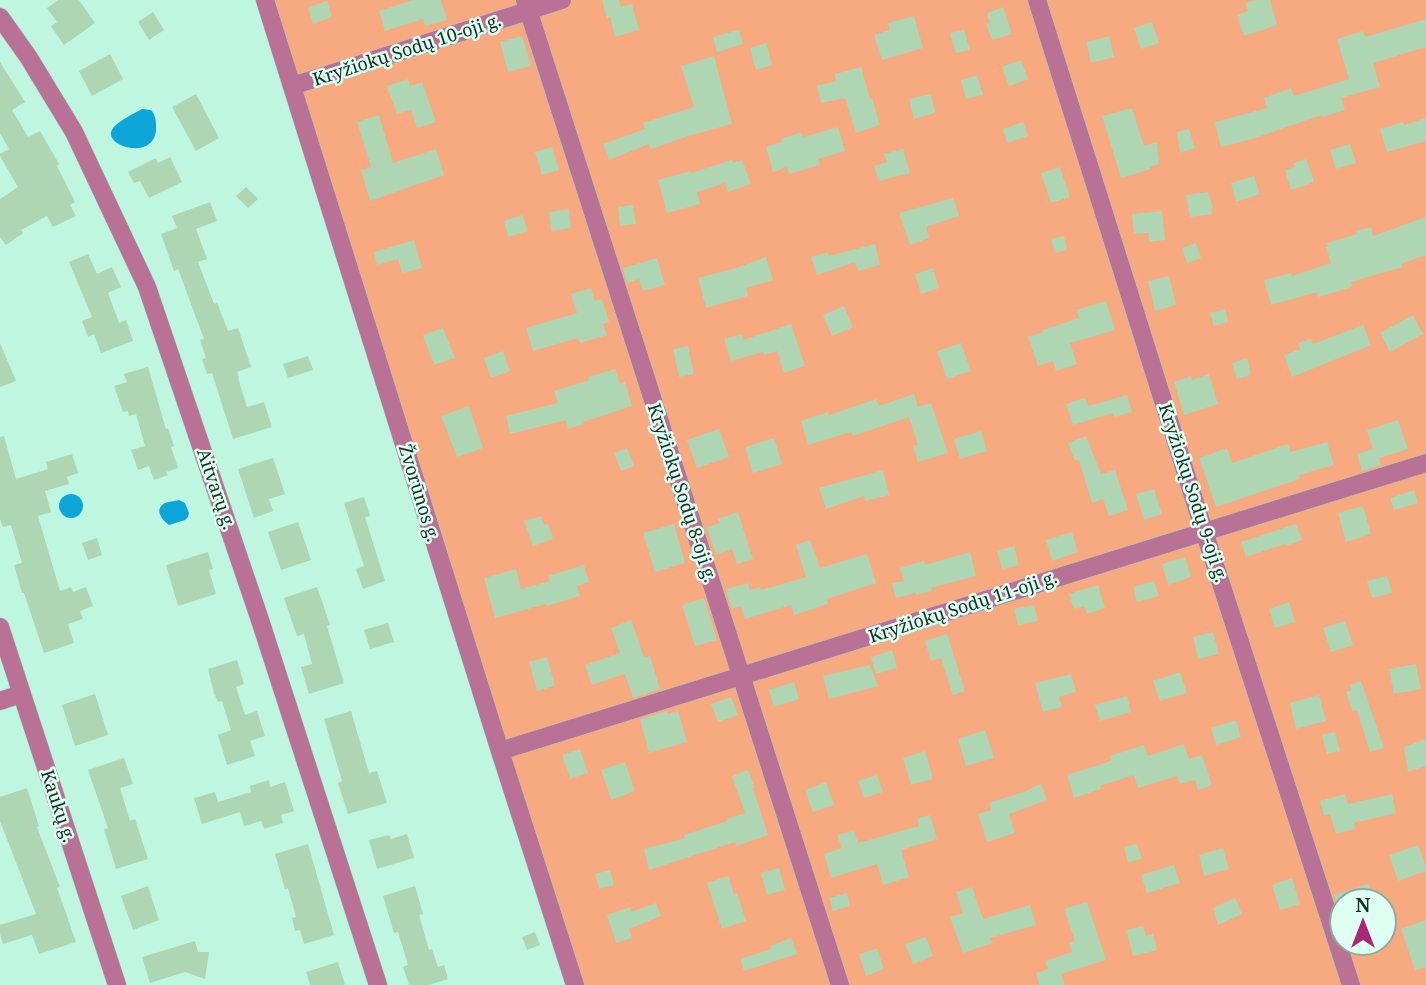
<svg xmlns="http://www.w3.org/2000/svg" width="1426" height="985" viewBox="0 0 1426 985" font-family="'Noto Serif',serif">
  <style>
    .green { fill: #f7a980; fill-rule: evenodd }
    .water { fill: #0ca6d8 }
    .building { fill: #aed6b3 }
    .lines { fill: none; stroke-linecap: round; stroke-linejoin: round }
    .minor-casing { stroke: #a0d2bf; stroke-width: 19 }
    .minor { stroke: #b97195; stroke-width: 18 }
    .labels { text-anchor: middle; stroke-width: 5; stroke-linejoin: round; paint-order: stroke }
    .street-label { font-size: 18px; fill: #192f27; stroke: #ddfef0 }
  </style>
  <rect width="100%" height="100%" fill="#bef6e0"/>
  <path class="green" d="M264 0H1426V985H583ZM1342 901H1384V943H1342Z"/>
  <g class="water">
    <path d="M142 109 151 110C155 115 156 119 156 125 159 164 99 146 113 128 120 120 133 114 142 109Z"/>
    <circle cx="71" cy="506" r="12"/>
    <path d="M179 500 185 503 189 513 188 517 185 520 169 525C163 521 155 512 162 505 165 502 175 501 179 500Z"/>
  </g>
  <g class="building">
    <polygon points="58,0 79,0 95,23 64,45 51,26 57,22 47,8"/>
    <polygon points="413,0 441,0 447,20 425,26 423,19 385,31 379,11"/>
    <polygon points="602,0 619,0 621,7 632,4 639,30 615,37 610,17 607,18"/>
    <polygon points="1256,0 1270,0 1277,25 1244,36 1237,15 1248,11 1245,3"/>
    <polygon points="327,1 332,17 313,24 308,7"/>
    <polygon points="1003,7 1012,34 992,40 986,24 990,23 987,13"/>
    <polygon points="153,12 164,30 149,40 138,22"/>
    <polygon points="914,16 923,48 882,60 874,35 890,30 888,23"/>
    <polygon points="1426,19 1426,47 1373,63 1380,87 1341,98 1345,110 1322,117 1322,115 1252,139 1221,147 1215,122 1267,108 1264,98 1291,88 1294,96 1349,79 1337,39 1363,31 1365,37"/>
    <polygon points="1152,22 1159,43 1141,49 1134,28"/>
    <polygon points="739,30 743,44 717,52 713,37"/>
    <polygon points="964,30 970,50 956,53 950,33"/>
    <polygon points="522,36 531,66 508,72 500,42"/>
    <polygon points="1109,36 1114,57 1091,63 1086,42"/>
    <polygon points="766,43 772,65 756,70 750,48"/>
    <polygon points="110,54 123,79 92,96 79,71"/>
    <polygon points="714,56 732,124 688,136 651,149 649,144 609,160 603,144 645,129 643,123 694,107 681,66"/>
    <polygon points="1021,60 1028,79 1009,86 1002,67"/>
    <polygon points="0,62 25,102 12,110 28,137 40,131 59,164 57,166 75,202 70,205 76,216 53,227 47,216 21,230 23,233 6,245 0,237 0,199 18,187 0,156 0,154 9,149 0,133"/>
    <polygon points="861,67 870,99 872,98 880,125 856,133 845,98 821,103 817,86 836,81 835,74"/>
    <polygon points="977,75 983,95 966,99 961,80"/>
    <polygon points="408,79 410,86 422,82 436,122 417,128 411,110 397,114 387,86"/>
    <polygon points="196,94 219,138 196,151 172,107"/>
    <polygon points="931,94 935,113 914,119 909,99"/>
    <polygon points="1132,108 1144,146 1157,142 1159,164 1150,167 1151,169 1121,178 1102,116"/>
    <polygon points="379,115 393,163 436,149 444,175 370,201 361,170 371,167 357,122"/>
    <polygon points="1426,118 1426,141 1387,152 1380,129 1403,122 1404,125"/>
    <polygon points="1023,122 1028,136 1007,143 1003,129"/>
    <polygon points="838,127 845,151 818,159 820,165 789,174 787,167 773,172 766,147 782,142 781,139 801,132 803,137"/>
    <polygon points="1189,129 1195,148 1180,153 1177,132"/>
    <polygon points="1350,144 1356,163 1336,169 1330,150"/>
    <polygon points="552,147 559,170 542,175 535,152"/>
    <polygon points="903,149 910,173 879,181 874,166 887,162 884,154"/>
    <polygon points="170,157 182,182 149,198 140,181 134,183 128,172 156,158 158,163"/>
    <polygon points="1306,159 1314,182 1291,190 1285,170 1295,167 1294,163"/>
    <polygon points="732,160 733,163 742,160 751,184 728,192 725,183 697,192 700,204 667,213 658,180 691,171 691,173"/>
    <polygon points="1060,167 1070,197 1051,203 1041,173"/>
    <polygon points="1254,176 1260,194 1236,202 1231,183"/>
    <polygon points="246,187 258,199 248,208 236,196"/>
    <polygon points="1208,192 1213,208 1211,209 1212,214 1190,217 1186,195"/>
    <polygon points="953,198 959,216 926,227 929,238 910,245 899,213"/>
    <polygon points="210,202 217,221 196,229 207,259 198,262 214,304 217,303 228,331 238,328 251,367 237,372 239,378 238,378 247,407 264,402 272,427 233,439 212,373 207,374 202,359 206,358 200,340 204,339 178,269 174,271 161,234 177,228 172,216"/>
    <polygon points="633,205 636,224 620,226 618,207"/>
    <polygon points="569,209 571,228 551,231 549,212"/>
    <polygon points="1162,211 1165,240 1149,242 1149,233 1134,234 1132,214"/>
    <polygon points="523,215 527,231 508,237 504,221"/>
    <polygon points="1426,217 1426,255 1401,264 1402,267 1351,282 1352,287 1318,297 1317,292 1271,305 1264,280 1291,273 1292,276 1331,263 1326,247 1328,247 1327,243 1357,234 1356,231 1371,227 1373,236"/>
    <polygon points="1064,236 1067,250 1055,253 1051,239"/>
    <polygon points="414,240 422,268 402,273 398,259 377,265 374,252"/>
    <polygon points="1196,243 1201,258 1187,263 1182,248"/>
    <polygon points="875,244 880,265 858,271 855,262 817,275 811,257 828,252 829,256"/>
    <polygon points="88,254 97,274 112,267 121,287 108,293 119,323 126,320 133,341 101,353 94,334 88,337 82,321 92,317 69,262"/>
    <polygon points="766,257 773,280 746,288 748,296 706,308 698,278 736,268"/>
    <polygon points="657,258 665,285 643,291 639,279 627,283 623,268"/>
    <polygon points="933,268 939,288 921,294 915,274"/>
    <polygon points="1169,276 1176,305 1155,311 1148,281"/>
    <polygon points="591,288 595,301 602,299 609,322 603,324 607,335 580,343 578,338 533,351 526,328 577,313 571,294"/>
    <polygon points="1106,301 1115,330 1070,343 1077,364 1056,371 1053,361 1038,366 1028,337 1043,332 1043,330 1079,318 1076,310"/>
    <polygon points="844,306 853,327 832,336 823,315"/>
    <polygon points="1225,309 1228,322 1214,326 1210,313"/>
    <polygon points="1413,315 1423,334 1390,352 1380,333"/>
    <polygon points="791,324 805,366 784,373 777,351 764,355 763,352 731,361 724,339 742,334 743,340"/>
    <polygon points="1363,325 1371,345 1292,377 1284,355 1300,349 1298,343 1311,339 1313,344"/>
    <polygon points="443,328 455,358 434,365 423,335"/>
    <polygon points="0,343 16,381 0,387"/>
    <polygon points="961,343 971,371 947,379 937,351"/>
    <polygon points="688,346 694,374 679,377 673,349"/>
    <polygon points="503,351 510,371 491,378 484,358"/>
    <polygon points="308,356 313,370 288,378 283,364"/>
    <polygon points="1247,358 1251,375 1237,379 1232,363"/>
    <polygon points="148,367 166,429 168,428 174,446 171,447 178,468 166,472 168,475 154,480 149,466 138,470 131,450 145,446 136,414 129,416 128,411 123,412 114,386 127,382 124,374"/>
    <polygon points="615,369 620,384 625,382 632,406 583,422 584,424 568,429 566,420 510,434 506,416 558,403 554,391 589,380 588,377"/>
    <polygon points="1209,374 1218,404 1184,415 1174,382 1191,376 1192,380"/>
    <polygon points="914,394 918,407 931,403 948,453 918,462 913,446 918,445 909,417 853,436 851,432 808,445 801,421 828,412 829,415 876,399 879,406"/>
    <polygon points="1127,395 1132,412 1114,417 1113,413 1073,425 1066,404 1085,398 1088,406"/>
    <polygon points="469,406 483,448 457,457 441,416"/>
    <polygon points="1398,420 1408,449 1379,458 1381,465 1362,471 1357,454 1373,449 1367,430"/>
    <polygon points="719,429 729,457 697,468 687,440"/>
    <polygon points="981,431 987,451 960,459 954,439"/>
    <polygon points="4,436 16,479 48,469 46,462 72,454 78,473 67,477 69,484 45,491 51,512 38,516 60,591 71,587 73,592 86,587 93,606 80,611 83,619 68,624 74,643 44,653 24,593 22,593 14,565 22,563 11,525 3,527 0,519 0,437"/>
    <polygon points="1086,436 1101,474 1115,470 1128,510 1109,516 1103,499 1092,503 1079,460 1075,461 1068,443"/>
    <polygon points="774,438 782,464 753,473 745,447"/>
    <polygon points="1327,442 1334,465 1299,475 1300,479 1216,507 1199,458 1227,448 1232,463 1288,444 1291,452"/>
    <polygon points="627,448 634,466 621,471 614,453"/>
    <polygon points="273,458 285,494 269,499 273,511 254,518 238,469"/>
    <polygon points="883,470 889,495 865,501 864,496 826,509 819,488"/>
    <polygon points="1154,489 1162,514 1144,520 1136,494"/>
    <polygon points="1414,490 1418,503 1394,510 1390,498"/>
    <polygon points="364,497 370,516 365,517 385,581 363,589 356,569 364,566 344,503"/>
    <polygon points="1363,506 1371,534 1346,542 1338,513"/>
    <polygon points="738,512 753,559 737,564 732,549 716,555 707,527 720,523 718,519"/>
    <polygon points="541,516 544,525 548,524 553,539 533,546 524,521"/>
    <polygon points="298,522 311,560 281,570 268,532"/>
    <polygon points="674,524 685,563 655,572 643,533"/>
    <polygon points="1296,524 1302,540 1286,546 1285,544 1246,557 1241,542"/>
    <polygon points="1072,532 1078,552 1052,561 1046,540"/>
    <polygon points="97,538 102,555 88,560 82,543"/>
    <polygon points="810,540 820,568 867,554 876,583 827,599 828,604 794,615 791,605 745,619 741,606 732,609 726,592 728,591 727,589 748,583 750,590 760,587 761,590 806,577 796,545"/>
    <polygon points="1014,546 1019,565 1002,569 997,551"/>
    <polygon points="208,552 213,569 209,570 216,594 178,606 166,565"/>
    <polygon points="970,552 976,576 931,588 932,591 916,595 915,593 896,598 892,583 904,581 900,568 924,561 925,565"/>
    <polygon points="1185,557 1191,577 1168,585 1162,564"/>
    <polygon points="584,565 589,582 577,586 580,596 547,606 546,604 495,618 484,578 516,569 521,589 550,581 548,576"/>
    <polygon points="1387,576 1392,593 1372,598 1367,581"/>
    <polygon points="1154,581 1159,596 1137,602 1133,587"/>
    <polygon points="1098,585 1105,608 1087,614 1084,606 1074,609 1069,594"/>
    <polygon points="317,587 330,625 327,626 344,683 309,694 301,667 312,664 304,634 297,636 284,598"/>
    <polygon points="704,598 717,640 695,646 682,605"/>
    <polygon points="1289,602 1295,622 1275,628 1269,609"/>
    <polygon points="1034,605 1038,621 1018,625 1014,609"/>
    <polygon points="631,620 644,657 650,656 660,689 633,698 625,674 592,685 585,665 620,653 611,628"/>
    <polygon points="1345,621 1353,645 1331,652 1323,628"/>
    <polygon points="388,623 394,642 370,649 364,630"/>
    <polygon points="1213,632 1219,654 1198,659 1193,637"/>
    <polygon points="947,634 965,691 953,695 941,658 931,661 925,641"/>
    <polygon points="892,650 897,668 876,674 871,657"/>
    <polygon points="547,657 555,686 537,691 529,662"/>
    <polygon points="237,660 244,684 236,687 245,715 257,711 265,736 250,741 255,756 227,765 218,735 231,730 222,701 218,702 214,693 208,669"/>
    <polygon points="1416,664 1421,689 1394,694 1389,669"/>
    <polygon points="870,665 878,686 829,699 823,676"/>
    <polygon points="1180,672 1187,693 1160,701 1153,681"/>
    <polygon points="1071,674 1076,692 1059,697 1062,707 1043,712 1035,683"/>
    <polygon points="1361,681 1384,748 1370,752 1357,710 1353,712 1346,692 1351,690 1350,685"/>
    <polygon points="794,682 799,699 774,707 769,690"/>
    <polygon points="95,694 108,735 75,746 62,705"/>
    <polygon points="1319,695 1326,721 1296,729 1290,703"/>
    <polygon points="1127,696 1131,712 1100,721 1095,705"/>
    <polygon points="731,697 738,715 718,722 711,704"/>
    <polygon points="351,711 369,773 377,771 387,803 348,814 338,783 342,781 324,719"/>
    <polygon points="667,711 668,714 678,711 687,742 649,753 640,719"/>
    <polygon points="1236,720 1241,737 1216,745 1211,728"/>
    <polygon points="985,730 994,758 966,766 958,739"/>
    <polygon points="1335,732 1340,751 1327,754 1322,735"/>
    <polygon points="1426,739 1426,766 1408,772 1404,747"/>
    <polygon points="1184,744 1189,759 1202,755 1212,785 1198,790 1195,780 1180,784 1177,776 1138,788 1134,775 1100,786 1101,789 1074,798 1067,775 1111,761 1110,756 1144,745 1148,756"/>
    <polygon points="580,749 588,773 570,779 562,755"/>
    <polygon points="925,751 933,779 911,785 903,758"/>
    <polygon points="124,758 133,784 120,788 130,821 135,819 148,859 116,869 104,829 108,828 88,770"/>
    <polygon points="625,762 635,791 611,800 601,770"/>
    <polygon points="748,770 755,788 753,788 768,835 736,846 735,842 649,870 644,849 685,838 684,835 727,821 727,819 745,813 732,776"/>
    <polygon points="877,775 883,792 864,798 858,781"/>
    <polygon points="269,780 270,787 285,782 294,811 281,815 283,823 264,829 261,821 244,826 240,812 202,824 194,798 215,792 218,802 251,792 250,786"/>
    <polygon points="826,782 834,805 813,812 805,790"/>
    <polygon points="1041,784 1047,800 1009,814 1015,833 987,842 978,814 991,810 989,803 1027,791 1027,790"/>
    <polygon points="27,788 39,826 37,827 60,887 57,888 76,942 39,954 32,935 3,944 0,934 0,925 36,914 0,821 0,797"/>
    <polygon points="1345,794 1348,804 1392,794 1396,813 1354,823 1355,829 1336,834 1330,814 1324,816 1320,801"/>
    <polygon points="930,815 937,839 901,850 909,877 883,885 877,864 831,878 824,854 842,848 837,835 854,831 858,843 919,826 917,819"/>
    <polygon points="407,834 414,858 377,869 369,840 389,835 391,839"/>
    <polygon points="308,844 334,935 304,944 300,930 295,931 292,918 296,917 288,888 285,889 275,854"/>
    <polygon points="1137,844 1142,859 1128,862 1124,847"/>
    <polygon points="1418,845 1426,866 1426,871 1398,881 1389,855"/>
    <polygon points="1223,848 1229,869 1204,876 1199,855"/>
    <polygon points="1174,865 1180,883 1147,893 1141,875"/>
    <polygon points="779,868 785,890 767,895 761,873"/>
    <polygon points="610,870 614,885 599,889 595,874"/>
    <polygon points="728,876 734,894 737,893 746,921 722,929 707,883"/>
    <polygon points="1292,878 1300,904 1280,910 1272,885"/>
    <polygon points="1368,884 1373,901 1336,901 1334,895"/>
    <polygon points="148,886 159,920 133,930 121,896"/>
    <polygon points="415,886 423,914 419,915 429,950 432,949 438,967 444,965 448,979 429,985 409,985 403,967 408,965 398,932 394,933 383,896"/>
    <polygon points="972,887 983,919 1030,905 1036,925 990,938 992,943 963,953 950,917 963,913 956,892"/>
    <polygon points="847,893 850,906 833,911 829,898"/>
    <polygon points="1235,898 1242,914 1218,925 1213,908"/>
    <polygon points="1087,902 1106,960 1061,974 1065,985 1039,985 1036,973 1048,969 1045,961 1072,952 1069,943 1075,941 1064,909"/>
    <polygon points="656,903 661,916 629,929 632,938 616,943 607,915 630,907 631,912"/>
    <polygon points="1426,920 1426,967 1415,970 1401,929"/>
    <polygon points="1143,926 1146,936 1153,934 1157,950 1133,956 1126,930"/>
    <polygon points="535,932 540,945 527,950 522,937"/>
    <polygon points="926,937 933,956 913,964 905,944"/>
    <polygon points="791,938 797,954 744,971 740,959 771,949 770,946"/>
    <polygon points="195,941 198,952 209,952 205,979 185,972 150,983 142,957"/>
    <polygon points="877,948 884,969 866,976 859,954"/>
    <polygon points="338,962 345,985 310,985 306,972"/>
  </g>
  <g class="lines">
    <defs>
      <g id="minor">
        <polyline points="265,0 500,751 575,985"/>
        <polyline points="525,0 840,985"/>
        <polyline points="1037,0 1204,531 1351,985"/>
        <polyline points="0,17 29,58 74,132 147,287 259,617 378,985"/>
        <polyline points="292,86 562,0"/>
        <polyline points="0,627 117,985"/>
        <polyline points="0,701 21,694"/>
        <polyline points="500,751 1426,463"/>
      </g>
    </defs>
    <use href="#minor" class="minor-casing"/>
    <use href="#minor" class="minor"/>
  </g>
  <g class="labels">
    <g class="street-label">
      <text transform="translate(407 50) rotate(-18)" y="6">Kryžiokų Sodų 10-oji g.</text>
      <text transform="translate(216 489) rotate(71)" y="6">Aitvarų g.</text>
      <text transform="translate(419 493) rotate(73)" y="6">Žvorūnos g.</text>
      <text transform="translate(682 493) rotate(72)" y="6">Kryžiokų Sodų 8-oji g.</text>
      <text transform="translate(1193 493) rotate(72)" y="6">Kryžiokų Sodų 9-oji g.</text>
      <text transform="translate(963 607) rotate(-18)" y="6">Kryžiokų Sodų 11-oji g.</text>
      <text transform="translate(58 806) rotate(72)" y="6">Kaukų g.</text>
    </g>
  </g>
  <g transform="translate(1363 922)"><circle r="33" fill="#ddfef0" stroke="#8faba0" stroke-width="2"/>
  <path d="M0-5L12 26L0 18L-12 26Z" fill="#a92875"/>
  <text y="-10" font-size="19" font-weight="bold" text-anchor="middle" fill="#192f27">N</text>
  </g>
</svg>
